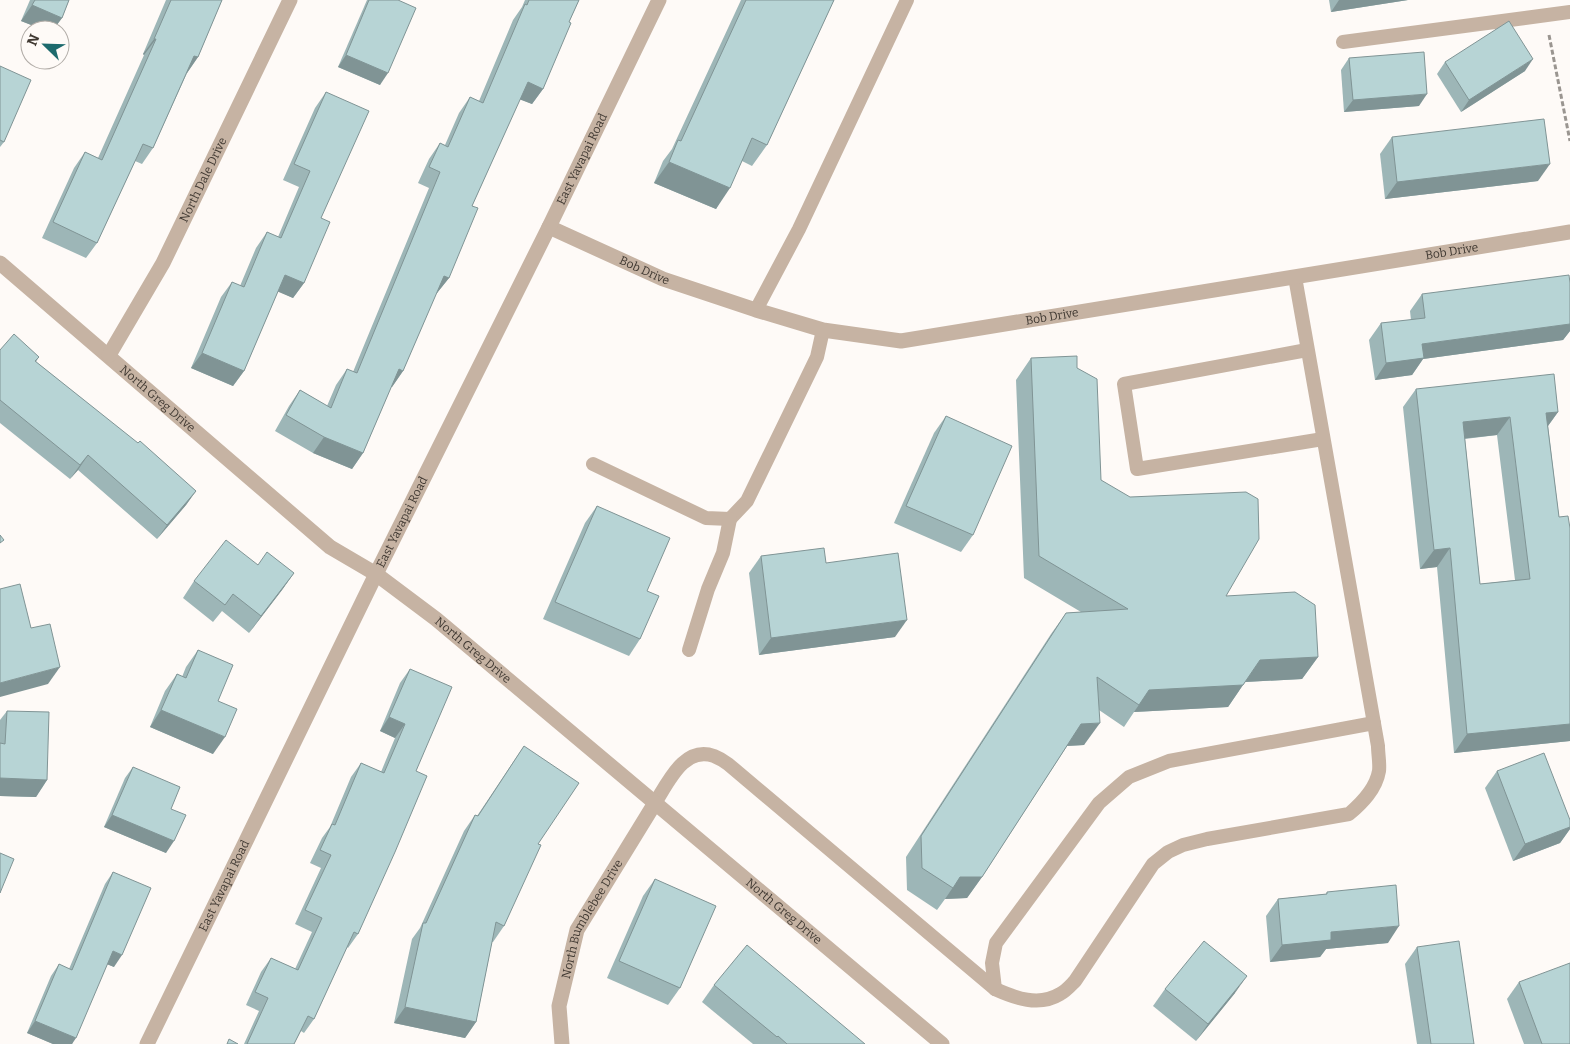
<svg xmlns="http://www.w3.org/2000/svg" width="1570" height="1044" viewBox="0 0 1570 1044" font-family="Bitter,serif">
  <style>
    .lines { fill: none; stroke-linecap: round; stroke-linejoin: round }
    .path { stroke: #9a9590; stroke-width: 3; stroke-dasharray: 5 2.5; stroke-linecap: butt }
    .lane { stroke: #c6b3a3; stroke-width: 14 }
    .street { stroke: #c6b3a3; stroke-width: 15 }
    .wall { fill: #9db6b7; fill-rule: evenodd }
    .shaded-wall { fill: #809495 }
    .building { fill: #b7d4d5; stroke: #809495; fill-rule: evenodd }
    .labels { text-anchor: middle; stroke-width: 4.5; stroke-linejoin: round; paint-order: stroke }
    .street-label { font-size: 12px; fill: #403932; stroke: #fefaf7 }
  </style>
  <rect width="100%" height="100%" fill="#fefaf7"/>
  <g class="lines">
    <polyline class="path" points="1549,35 1570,141"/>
    <g class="lane">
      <polyline points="1343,42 1570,12"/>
      <polyline points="756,310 799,229 907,0"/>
      <polyline points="1307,350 1124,384 1137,469 1323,439"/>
      <polyline points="593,464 706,518 730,519 747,501 817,357 823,330"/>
      <polyline points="689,650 708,589 723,553 730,519"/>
      <path d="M655 803C668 783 684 745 714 756 719 758 724 761 728 764L995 989C1015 998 1039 1007 1060 994 1066 991 1071 985 1075 981L1153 864 1168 852 1183 845 1207 839 1349 814C1362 803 1376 789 1379 771 1380 764 1378 754 1378 746L1295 277"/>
      <polyline points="995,989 992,963 996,943 1099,803 1129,777 1169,761 1374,723"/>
    </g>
    <g class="street">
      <path id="s1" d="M549 227 663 279 756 310 823 330 901 341 1570 232"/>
      <path id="s2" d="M0 263 330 547 376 574 436 619 942 1044"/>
      <path id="s3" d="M109 355 163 263 290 0"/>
      <path id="s4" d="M147 1044 376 574 549 227 659 0"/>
      <path id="s5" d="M562 1044 559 1006 577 930 655 803"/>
    </g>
  </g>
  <g class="wall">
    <polygon points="30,0 69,0 62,18 53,30 44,30 21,21"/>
    <polygon points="166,0 222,0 198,57 187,73 153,148 142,164 135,161 97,243 86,258 42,238 74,168 85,152 98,158 144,55 143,54"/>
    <polygon points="367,0 398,0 380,85 338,67"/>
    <polygon points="525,0 579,0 569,22 543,89 532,104 520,99 472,206 449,278 437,293 436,293 403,371 392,387 391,387 363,453 352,469 313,453 275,431 289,406 300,390 327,406 336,385 347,369 353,372 429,188 418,183 429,159 440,143 445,145 459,113 470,97 479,101 513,20 522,7"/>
    <polygon points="741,0 834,0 767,145 752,166 742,161 716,209 654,183 663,161 672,149"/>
    <polygon points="1329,0 1408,0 1331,12"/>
    <polygon points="1349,58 1419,106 1344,112 1341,70"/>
    <polygon points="1445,62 1525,71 1461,112 1437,74"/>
    <polygon points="0,66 4,142 0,147"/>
    <polygon points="326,92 321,218 304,283 293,298 278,291 244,371 233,386 191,368 221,297 232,282 240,286 256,248 267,232 278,237 299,187 283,180 315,108"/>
    <polygon points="1392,137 1538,181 1385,199 1380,154"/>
    <polygon points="1422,294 1570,324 1570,331 1563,340 1423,359 1412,375 1375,380 1369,340 1381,323 1411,320 1410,311"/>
    <polygon points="0,350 39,357 36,362 196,491 186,505 157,539 78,470 70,479 0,423"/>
    <polygon points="1031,358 1077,368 1101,480 1226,596 1318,657 1302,679 1245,682 1228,707 1134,712 1124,727 1099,710 1084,745 1067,746 982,877 967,898 945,899 937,910 907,890 906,857 1051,634 1066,613 1081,612 1024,578 1016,380"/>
    <path d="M1416 389 1558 412 1548 426 1559 517 1570 528V741L1454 753 1437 567 1420 569 1403 407ZM1497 435 1515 580 1480 584 1465 439Z"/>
    <polygon points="946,416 973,535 961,552 894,523 934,433"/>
    <polygon points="597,506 647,591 640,639 629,656 543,619 585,523"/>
    <polygon points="761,556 826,563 895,637 759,655 749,573"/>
    <polygon points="258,565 294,573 282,590 249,633 222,611 213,622 183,598 194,581"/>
    <polygon points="198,650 218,701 213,754 150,727 165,691 177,674 182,677 186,667"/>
    <polygon points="410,669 416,771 358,934 348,948 347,947 314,1019 304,1033 301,1031 294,1044 244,1044 259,1011 246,1005 261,972 271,958 295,969 312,932 295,924 321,868 310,863 322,838 330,827 351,777 361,763 381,772 395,738 380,731 400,683"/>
    <polygon points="7,711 47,780 36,797 0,796 0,720"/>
    <polygon points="524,746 538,844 504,926 493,942 492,942 476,1022 465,1038 394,1023 412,939 420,928 464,831 475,815 477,816"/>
    <polygon points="133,767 171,809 166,853 104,827 125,778"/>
    <polygon points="1497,771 1570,820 1570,829 1560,843 1513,861 1485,788"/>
    <polygon points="113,872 114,967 107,964 72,1044 53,1044 27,1033 51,976 59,964 69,969 105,884"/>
    <polygon points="655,879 680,988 668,1005 607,978 643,896"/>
    <polygon points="1327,892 1388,943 1326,949 1320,957 1270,962 1266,916 1278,899 1326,894"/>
    <polygon points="1417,947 1474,1044 1417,1044 1405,964"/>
    <polygon points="1519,982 1570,1044 1524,1044 1507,999"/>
    <polygon points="714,985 865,1044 753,1044 702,1002"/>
    <polygon points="1165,989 1235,993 1196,1041 1153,1006"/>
  </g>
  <g class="shaded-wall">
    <polygon points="1339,0 1408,0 1331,12"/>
    <polygon points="32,5 62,18 53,30 44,30 21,21"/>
    <polygon points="154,39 156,39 144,55 143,54"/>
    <polygon points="346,55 388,73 380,85 338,67"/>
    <polygon points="194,56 198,57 187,73 183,71"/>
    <polygon points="1533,59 1525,71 1461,112 1469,100"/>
    <polygon points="528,82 543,89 532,104 516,98"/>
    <polygon points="1427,94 1419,106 1344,112 1353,100"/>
    <polygon points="669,162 730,188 716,209 654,183"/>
    <polygon points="1550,164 1538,181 1385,199 1397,182"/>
    <polygon points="285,275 304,283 293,298 274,290"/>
    <polygon points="444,276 449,278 437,293 433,291"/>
    <polygon points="1570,324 1570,331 1563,340 1423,359 1412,375 1375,380 1386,363 1422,344"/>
    <polygon points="202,353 244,371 233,386 191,368"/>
    <polygon points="399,369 403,371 392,387 388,385"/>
    <polygon points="1558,412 1545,430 1546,413"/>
    <polygon points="1510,417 1497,435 1450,440 1463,422"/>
    <polygon points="324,437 363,453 352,469 313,453"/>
    <polygon points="88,455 78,470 70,479 80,465"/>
    <polygon points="196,491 186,505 157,539 167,525"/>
    <polygon points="1450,548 1437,567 1420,569 1434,550"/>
    <polygon points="294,573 282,590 249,633 261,616"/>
    <polygon points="907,620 895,637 759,655 771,638"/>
    <polygon points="1318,657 1302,679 1245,682 1260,660"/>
    <polygon points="60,667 48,684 0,697 0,683"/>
    <polygon points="1243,685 1228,707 1134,712 1149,690"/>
    <polygon points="161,710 225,737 213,754 150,727"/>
    <polygon points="389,717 405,724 395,738 380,731"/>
    <polygon points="1100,723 1084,745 1066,746 1081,724"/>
    <polygon points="1570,724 1570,741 1454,753 1467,734"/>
    <polygon points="0,778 47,780 36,797 0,796"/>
    <polygon points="112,815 174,841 166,853 104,827"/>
    <polygon points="1570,827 1570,829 1560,843 1513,861 1525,844"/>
    <polygon points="960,877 982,877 967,898 945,899"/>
    <polygon points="1399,926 1388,943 1326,949 1320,957 1270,962 1282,945 1331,932"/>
    <polygon points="113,951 122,955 114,967 104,963"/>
    <polygon points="1247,976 1235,993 1196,1041 1208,1024"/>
    <polygon points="405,1007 476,1022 465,1038 394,1023"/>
    <polygon points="35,1021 76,1038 72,1044 53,1044 27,1033"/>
  </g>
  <g class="building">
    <polygon points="35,0 69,0 62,18 32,5"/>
    <polygon points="171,0 222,0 198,57 194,56 153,148 143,144 97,243 53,222 85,152 102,160 156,39 154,39"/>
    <polygon points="369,0 398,0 416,8 388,73 346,55"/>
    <polygon points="529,0 579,0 569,22 571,23 543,89 528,82 472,206 478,208 449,278 444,276 403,371 399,369 363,453 324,437 286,415 300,390 331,408 347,369 357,373 440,172 429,167 440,143 448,147 470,97 483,103 525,4 527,5"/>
    <polygon points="746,0 834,0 767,145 752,138 730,188 669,162 678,140 681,141"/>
    <polygon points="1509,21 1533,59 1469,100 1445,62"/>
    <polygon points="1424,52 1427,94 1353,100 1349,58"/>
    <polygon points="0,66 31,80 4,142 0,140"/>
    <polygon points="326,92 369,111 321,218 330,222 304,283 285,275 244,371 202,353 232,282 244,287 267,232 281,238 310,171 294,164"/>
    <polygon points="1544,119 1550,164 1397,182 1392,137"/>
    <polygon points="1569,275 1570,283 1570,324 1422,344 1424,358 1386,363 1381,323 1425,318 1422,294"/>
    <polygon points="14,334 39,357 35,361 138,443 140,441 196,491 167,525 88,455 80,465 0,400 0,350"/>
    <polygon points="1077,356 1077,368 1097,379 1101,480 1130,497 1246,492 1258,499 1259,539 1226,596 1295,592 1315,605 1318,657 1260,660 1243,685 1149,690 1139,705 1097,677 1100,723 1081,724 982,877 960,877 953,888 922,868 921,836 1066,613 1128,609 1039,556 1031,358"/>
    <path d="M1554 374 1558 412 1546 413 1559 517 1568 516 1570 528V724L1467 734 1450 548 1434 550 1416 389ZM1510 417 1530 579 1480 584 1463 422Z"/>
    <polygon points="946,416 1012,446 973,535 906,506"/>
    <polygon points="597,506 670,538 647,591 659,596 640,639 555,602"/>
    <polygon points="0,535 4,540 0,543"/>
    <polygon points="226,540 258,565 267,552 294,573 261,616 233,594 225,605 194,581"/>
    <polygon points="824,548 826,563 898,553 907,620 771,638 761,556"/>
    <polygon points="20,584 31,628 50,624 60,667 0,683 0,589"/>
    <polygon points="198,650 233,665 218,701 237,709 225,737 161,710 177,674 186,678"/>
    <polygon points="410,669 452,687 416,771 427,776 395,852 358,934 354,932 314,1019 308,1016 294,1044 247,1044 268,998 255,992 271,958 298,970 322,918 305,910 331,855 320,850 332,824 335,825 361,763 384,773 405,724 389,717"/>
    <polygon points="7,711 49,712 47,780 0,778 0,743 5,744"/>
    <polygon points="524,746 579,783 538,844 541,845 504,926 496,922 476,1022 405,1007 423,923 426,923 475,815 478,816"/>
    <polygon points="1544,753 1570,820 1570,827 1525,844 1497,771"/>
    <polygon points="133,767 180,787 171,809 186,815 174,841 112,815"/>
    <polygon points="0,853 14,859 0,893"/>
    <polygon points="113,872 151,888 122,955 113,951 76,1038 35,1021 59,964 72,970"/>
    <polygon points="655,879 716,906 680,988 619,961"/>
    <polygon points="1396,885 1399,926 1331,932 1331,940 1282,945 1278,899 1327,894 1327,892"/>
    <polygon points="1204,941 1247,976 1208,1024 1165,989"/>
    <polygon points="1459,941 1474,1044 1431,1044 1417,947"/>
    <polygon points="747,945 865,1044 787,1044 778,1036 777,1037 714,985"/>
    <polygon points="1570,963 1570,1044 1542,1044 1519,982"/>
    <polygon points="229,1039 238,1044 227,1044"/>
  </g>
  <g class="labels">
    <g class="street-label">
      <text dy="4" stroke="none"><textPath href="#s4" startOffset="986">East Yavapai Road</textPath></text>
      <text dy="4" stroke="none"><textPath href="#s3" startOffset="199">North Dale Drive</textPath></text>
      <text dy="4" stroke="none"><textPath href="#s1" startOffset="930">Bob Drive</textPath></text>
      <text dy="4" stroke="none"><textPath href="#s1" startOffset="105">Bob Drive</textPath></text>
      <text dy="4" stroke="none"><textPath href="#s1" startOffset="525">Bob Drive</textPath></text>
      <text dy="4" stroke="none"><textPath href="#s2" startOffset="208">North Greg Drive</textPath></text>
      <text dy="4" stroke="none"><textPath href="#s4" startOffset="581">East Yavapai Road</textPath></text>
      <text dy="4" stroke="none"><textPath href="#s2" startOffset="612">North Greg Drive</textPath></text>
      <text dy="4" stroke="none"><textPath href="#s4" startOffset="176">East Yavapai Road</textPath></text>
      <text dy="4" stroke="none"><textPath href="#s2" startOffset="1018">North Greg Drive</textPath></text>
      <text dy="4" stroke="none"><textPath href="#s5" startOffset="132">North Bumblebee Drive</textPath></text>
    </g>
  </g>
  <g transform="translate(45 45) rotate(293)"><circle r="24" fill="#fefaf7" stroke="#b2ada8"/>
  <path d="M0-4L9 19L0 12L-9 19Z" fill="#1d6a6d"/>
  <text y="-8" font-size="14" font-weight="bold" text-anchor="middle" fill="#403932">N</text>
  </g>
</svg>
